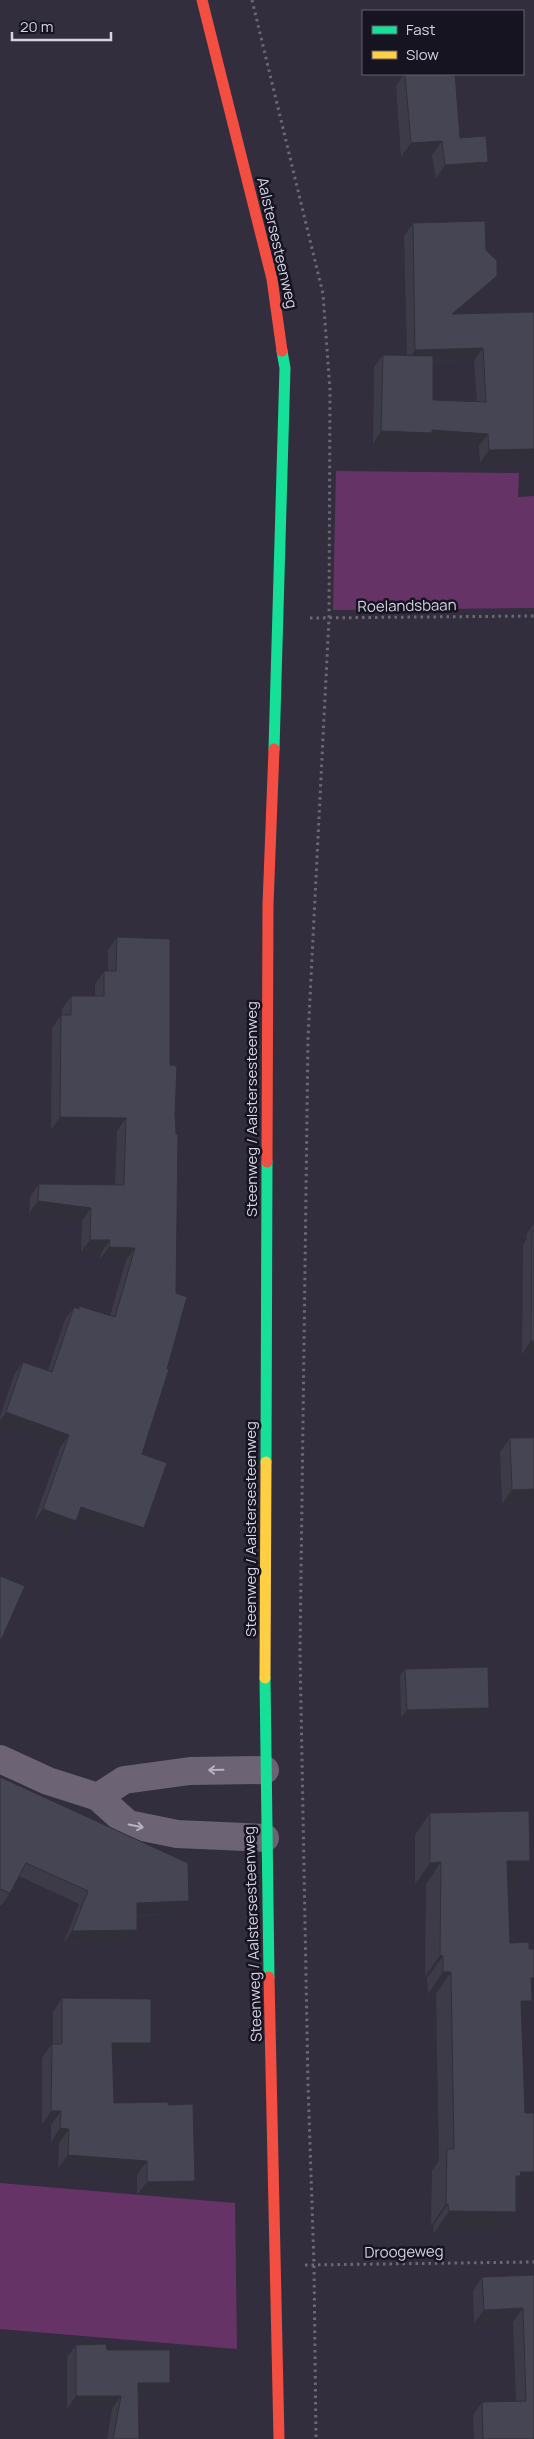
<svg xmlns="http://www.w3.org/2000/svg" width="534" height="2439" viewBox="0 0 534 2439" font-family="Manrope,sans-serif">
  <style>
    .green { fill: #663367 }
    .lines { fill: none; stroke-linecap: round; stroke-linejoin: round }
    .path { stroke: #6e6875; stroke-width: 3; stroke-dasharray: 2.5 4; stroke-linecap: butt }
    .street { stroke: #6c6475; stroke-width: 28 }
    .fast { stroke: #16e098; stroke-width: 11 }
    .slow { stroke: #ffcf43; stroke-width: 11 }
    .jam { stroke: #f24e42; stroke-width: 11 }
    .wall { fill: #3c3b47; fill-rule: evenodd }
    .shaded-wall { fill: #31303a }
    .building { fill: #464553; stroke: #31303a }
    .oneway { stroke: #b6b2c3 }
    .labels { text-anchor: middle; stroke-width: 5; stroke-linejoin: round; paint-order: stroke }
    .street-label { font-size: 15px; fill: #d5d3e5; stroke: #161420 }
  </style>
  <rect width="100%" height="100%" fill="#322e3e"/>
  <g class="green">
    <polygon points="336,471 519,473 518,497 534,496 534,608 333,610"/>
    <polygon points="0,2183 235,2203 237,2349 0,2329"/>
  </g>
  <g class="lines">
    <g class="path">
      <polyline points="252,0 323,294 330,390 329,618 308,1038 300,1652 308,2084 314,2265 316,2439"/>
      <polyline points="310,618 534,616"/>
      <polyline points="305,2265 534,2262"/>
    </g>
    <g class="street">
      <polyline points="0,1759 48,1781 98,1797 128,1824 177,1834 265,1838"/>
      <polyline points="98,1797 124,1780 190,1771 265,1770"/>
    </g>
    <g class="fast">
      <polyline points="274,749 285,368 282,351"/>
      <polyline points="266,1462 267,1162"/>
      <polyline points="265,1678 269,1977"/>
    </g>
    <polyline class="slow" points="265,1678 266,1462"/>
    <g class="jam">
      <polyline points="202,0 272,279 282,351"/>
      <polyline points="267,1162 268,905 274,749"/>
      <polyline points="269,1977 279,2439"/>
    </g>
  </g>
  <g class="wall">
    <polygon points="404,74 455,74 460,138 479,175 436,179 432,155 401,157 396,86"/>
    <path d="M413 223 486 250 488 288 458 314 534 312V461L480 463 479 446 425 443 424 445 373 444 374 367 383 355H407L404 236ZM474 361 477 401 433 400V362Z"/>
    <polygon points="117,937 170,939 142,1454 135,1541 76,1521 67,1534 34,1521 60,1448 0,1426 0,1417 14,1375 23,1362 48,1370 65,1320 74,1307 77,1309 79,1306 110,1316 126,1260 100,1259 101,1253 81,1252 82,1221 29,1213 30,1197 39,1184 115,1185 117,1131 51,1130 52,1028 61,1015 62,1015 62,1009 71,996 95,996 95,984 104,971 108,971 108,950"/>
    <polygon points="534,1224 534,1355 522,1354 523,1245 527,1239 526,1235"/>
    <polygon points="534,1437 534,1502 502,1504 500,1452 510,1438"/>
    <polygon points="405,1669 489,1708 484,1716 401,1717 400,1676"/>
    <polygon points="0,1777 189,1901 180,1913 137,1916 137,1930 129,1942 63,1944 79,1904 19,1876 10,1893 1,1906 0,1905"/>
    <polygon points="430,1813 514,1883 508,1883 510,1943 531,1990 532,2001 521,2016 525,2113 534,2137 534,2182 529,2189 524,2189 521,2194 516,2194 516,2212 501,2234 434,2233 433,2226 431,2226 432,2171 439,2161 436,1994 428,1994 427,1978 425,1977 426,1884 415,1884 415,1835"/>
    <polygon points="62,1998 142,2057 112,2056 114,2103 168,2105 185,2194 137,2195 137,2175 58,2168 59,2143 51,2142 51,2125 42,2125 42,2058 52,2044 53,2044 53,2012"/>
    <polygon points="534,2275 534,2439 474,2439 473,2415 482,2402 516,2401 513,2322 474,2323 473,2291 482,2277"/>
    <polygon points="76,2345 107,2350 161,2396 139,2396 139,2439 107,2439 112,2409 67,2409 67,2357"/>
  </g>
  <g class="shaded-wall">
    <polygon points="442,141 432,155 401,157 411,143"/>
    <polygon points="488,162 479,175 436,179 445,165"/>
    <polygon points="497,276 488,288 443,327 452,314"/>
    <polygon points="483,348 474,361 407,362 415,350"/>
    <polygon points="432,430 488,434 479,446 425,443 424,445 373,444 381,431"/>
    <polygon points="534,449 534,461 480,463 489,450"/>
    <polygon points="60,1117 126,1118 117,1131 51,1130"/>
    <polygon points="38,1201 91,1208 82,1221 29,1213"/>
    <polygon points="90,1240 110,1240 101,1253 81,1252"/>
    <polygon points="109,1247 135,1248 126,1260 100,1259"/>
    <polygon points="531,1341 534,1341 534,1355 522,1354"/>
    <polygon points="6,1412 69,1435 60,1448 0,1426 0,1421"/>
    <polygon points="534,1489 534,1502 502,1504 512,1490"/>
    <polygon points="81,1507 144,1528 135,1541 76,1521 67,1534 34,1521 43,1509"/>
    <polygon points="489,1708 484,1716 401,1717 407,1710"/>
    <polygon points="507,1861 530,1861 514,1883 492,1883"/>
    <polygon points="441,1862 426,1884 415,1884 430,1863"/>
    <polygon points="189,1901 180,1913 128,1916 137,1903"/>
    <polygon points="137,1930 129,1942 63,1944 72,1931"/>
    <polygon points="440,1955 443,1956 427,1978 425,1977"/>
    <polygon points="443,1972 451,1972 436,1994 428,1994"/>
    <polygon points="531,1978 534,1978 534,1986 524,2000"/>
    <polygon points="521,2001 532,2001 516,2023"/>
    <polygon points="112,2043 151,2043 142,2057 103,2056"/>
    <polygon points="51,2111 61,2111 51,2125 42,2125"/>
    <polygon points="60,2128 69,2129 59,2143 51,2142"/>
    <polygon points="68,2155 147,2161 137,2175 58,2168"/>
    <polygon points="534,2170 534,2182 529,2189 524,2189 521,2194 508,2194 516,2176 520,2172"/>
    <polygon points="195,2181 185,2194 137,2195 147,2182"/>
    <polygon points="446,2204 448,2204 433,2226 431,2226"/>
    <polygon points="449,2211 516,2212 501,2234 434,2233"/>
    <polygon points="523,2308 513,2322 474,2323 484,2310"/>
    <polygon points="138,2383 170,2383 161,2396 129,2396"/>
    <polygon points="76,2396 121,2396 112,2409 67,2409"/>
  </g>
  <g class="building">
    <polygon points="405,74 455,74 460,138 486,136 488,162 445,165 442,141 411,143"/>
    <polygon points="485,221 486,250 497,261 497,276 452,314 534,312 534,449 489,450 488,434 432,430 432,433 381,431 383,355 433,356 433,400 486,402 483,348 415,350 413,223"/>
    <polygon points="117,937 170,939 170,1065 177,1066 175,1114 176,1134 178,1134 176,1293 187,1297 167,1369 169,1369 142,1454 167,1463 144,1528 81,1507 76,1521 43,1509 69,1435 6,1412 23,1362 52,1372 74,1307 79,1309 79,1306 115,1317 135,1248 109,1247 110,1240 90,1240 91,1208 38,1201 39,1184 124,1185 126,1118 60,1117 61,1015 71,1015 71,996 104,996 104,971 116,971"/>
    <polygon points="532,1231 534,1231 534,1341 531,1341"/>
    <polygon points="510,1438 534,1438 534,1489 512,1490"/>
    <polygon points="0,1576 25,1586 1,1640 0,1639"/>
    <polygon points="488,1667 489,1708 407,1710 405,1669"/>
    <polygon points="0,1777 188,1863 189,1901 137,1903 137,1930 72,1931 88,1891 26,1863 10,1893 0,1889"/>
    <polygon points="529,1811 530,1861 507,1861 510,1943 529,1942 529,1949 534,1949 534,1978 531,1978 532,2001 521,2001 525,2113 534,2113 534,2172 520,2172 521,2176 516,2176 516,2212 449,2211 448,2204 446,2204 447,2149 454,2149 451,1972 443,1972 443,1956 440,1955 441,1862 430,1863 430,1813"/>
    <polygon points="62,1998 151,1999 151,2043 112,2043 114,2103 168,2102 168,2105 193,2104 195,2181 147,2182 147,2161 68,2155 69,2129 60,2128 61,2111 51,2111 52,2044 62,2044"/>
    <polygon points="534,2275 534,2439 483,2439 482,2402 526,2401 523,2308 484,2310 482,2277"/>
    <polygon points="106,2344 107,2350 170,2350 170,2383 138,2383 139,2439 113,2439 121,2396 76,2396 76,2345"/>
  </g>
  <defs><path id="oneway-shaft" d="M-6 0H5M1.5-3L5.5 0L1.5 3" fill="none" stroke-width="1.6" stroke-linecap="round" stroke-linejoin="round" transform="scale(1.25)"/></defs>
  <g class="oneway">
    <use href="#oneway-shaft" transform="translate(216 1770) rotate(179)"/>
    <use href="#oneway-shaft" transform="translate(136 1826) rotate(12)"/>
  </g>
  <g class="labels">
    <g class="street-label">
      <text transform="translate(277 243) rotate(77)" y="5">Aalstersesteenweg</text>
      <text transform="translate(407 606) rotate(-1)" y="5">Roelandsbaan</text>
      <text transform="translate(252 1109) rotate(-90)" y="5">Steenweg / Aalstersesteenweg</text>
      <text transform="translate(251 1529) rotate(-90)" y="5">Steenweg / Aalstersesteenweg</text>
      <text transform="translate(253 1934) rotate(-92)" y="5">Steenweg / Aalstersesteenweg</text>
      <text transform="translate(404 2252) rotate(-1)" y="5">Droogeweg</text>
    </g>
  </g>
  <rect x="362" y="10" width="162" height="65" fill="#161420" stroke="#62606f"/>
  <rect x="372" y="26" width="25" height="8" fill="#16e098" stroke="#62606f"/>
  <text x="406" y="35" font-size="15" fill="#d5d3e5">Fast</text>
  <rect x="372" y="51" width="25" height="8" fill="#ffcf43" stroke="#62606f"/>
  <text x="406" y="60" font-size="15" fill="#d5d3e5">Slow</text>
  <path d="M12 32v8h99v-8" fill="none" stroke="#d5d3e5" stroke-width="2.5"/>
  <text x="20" y="32" font-size="15" fill="#d5d3e5" stroke="#161420" stroke-width="4" paint-order="stroke">20 m</text>
</svg>
